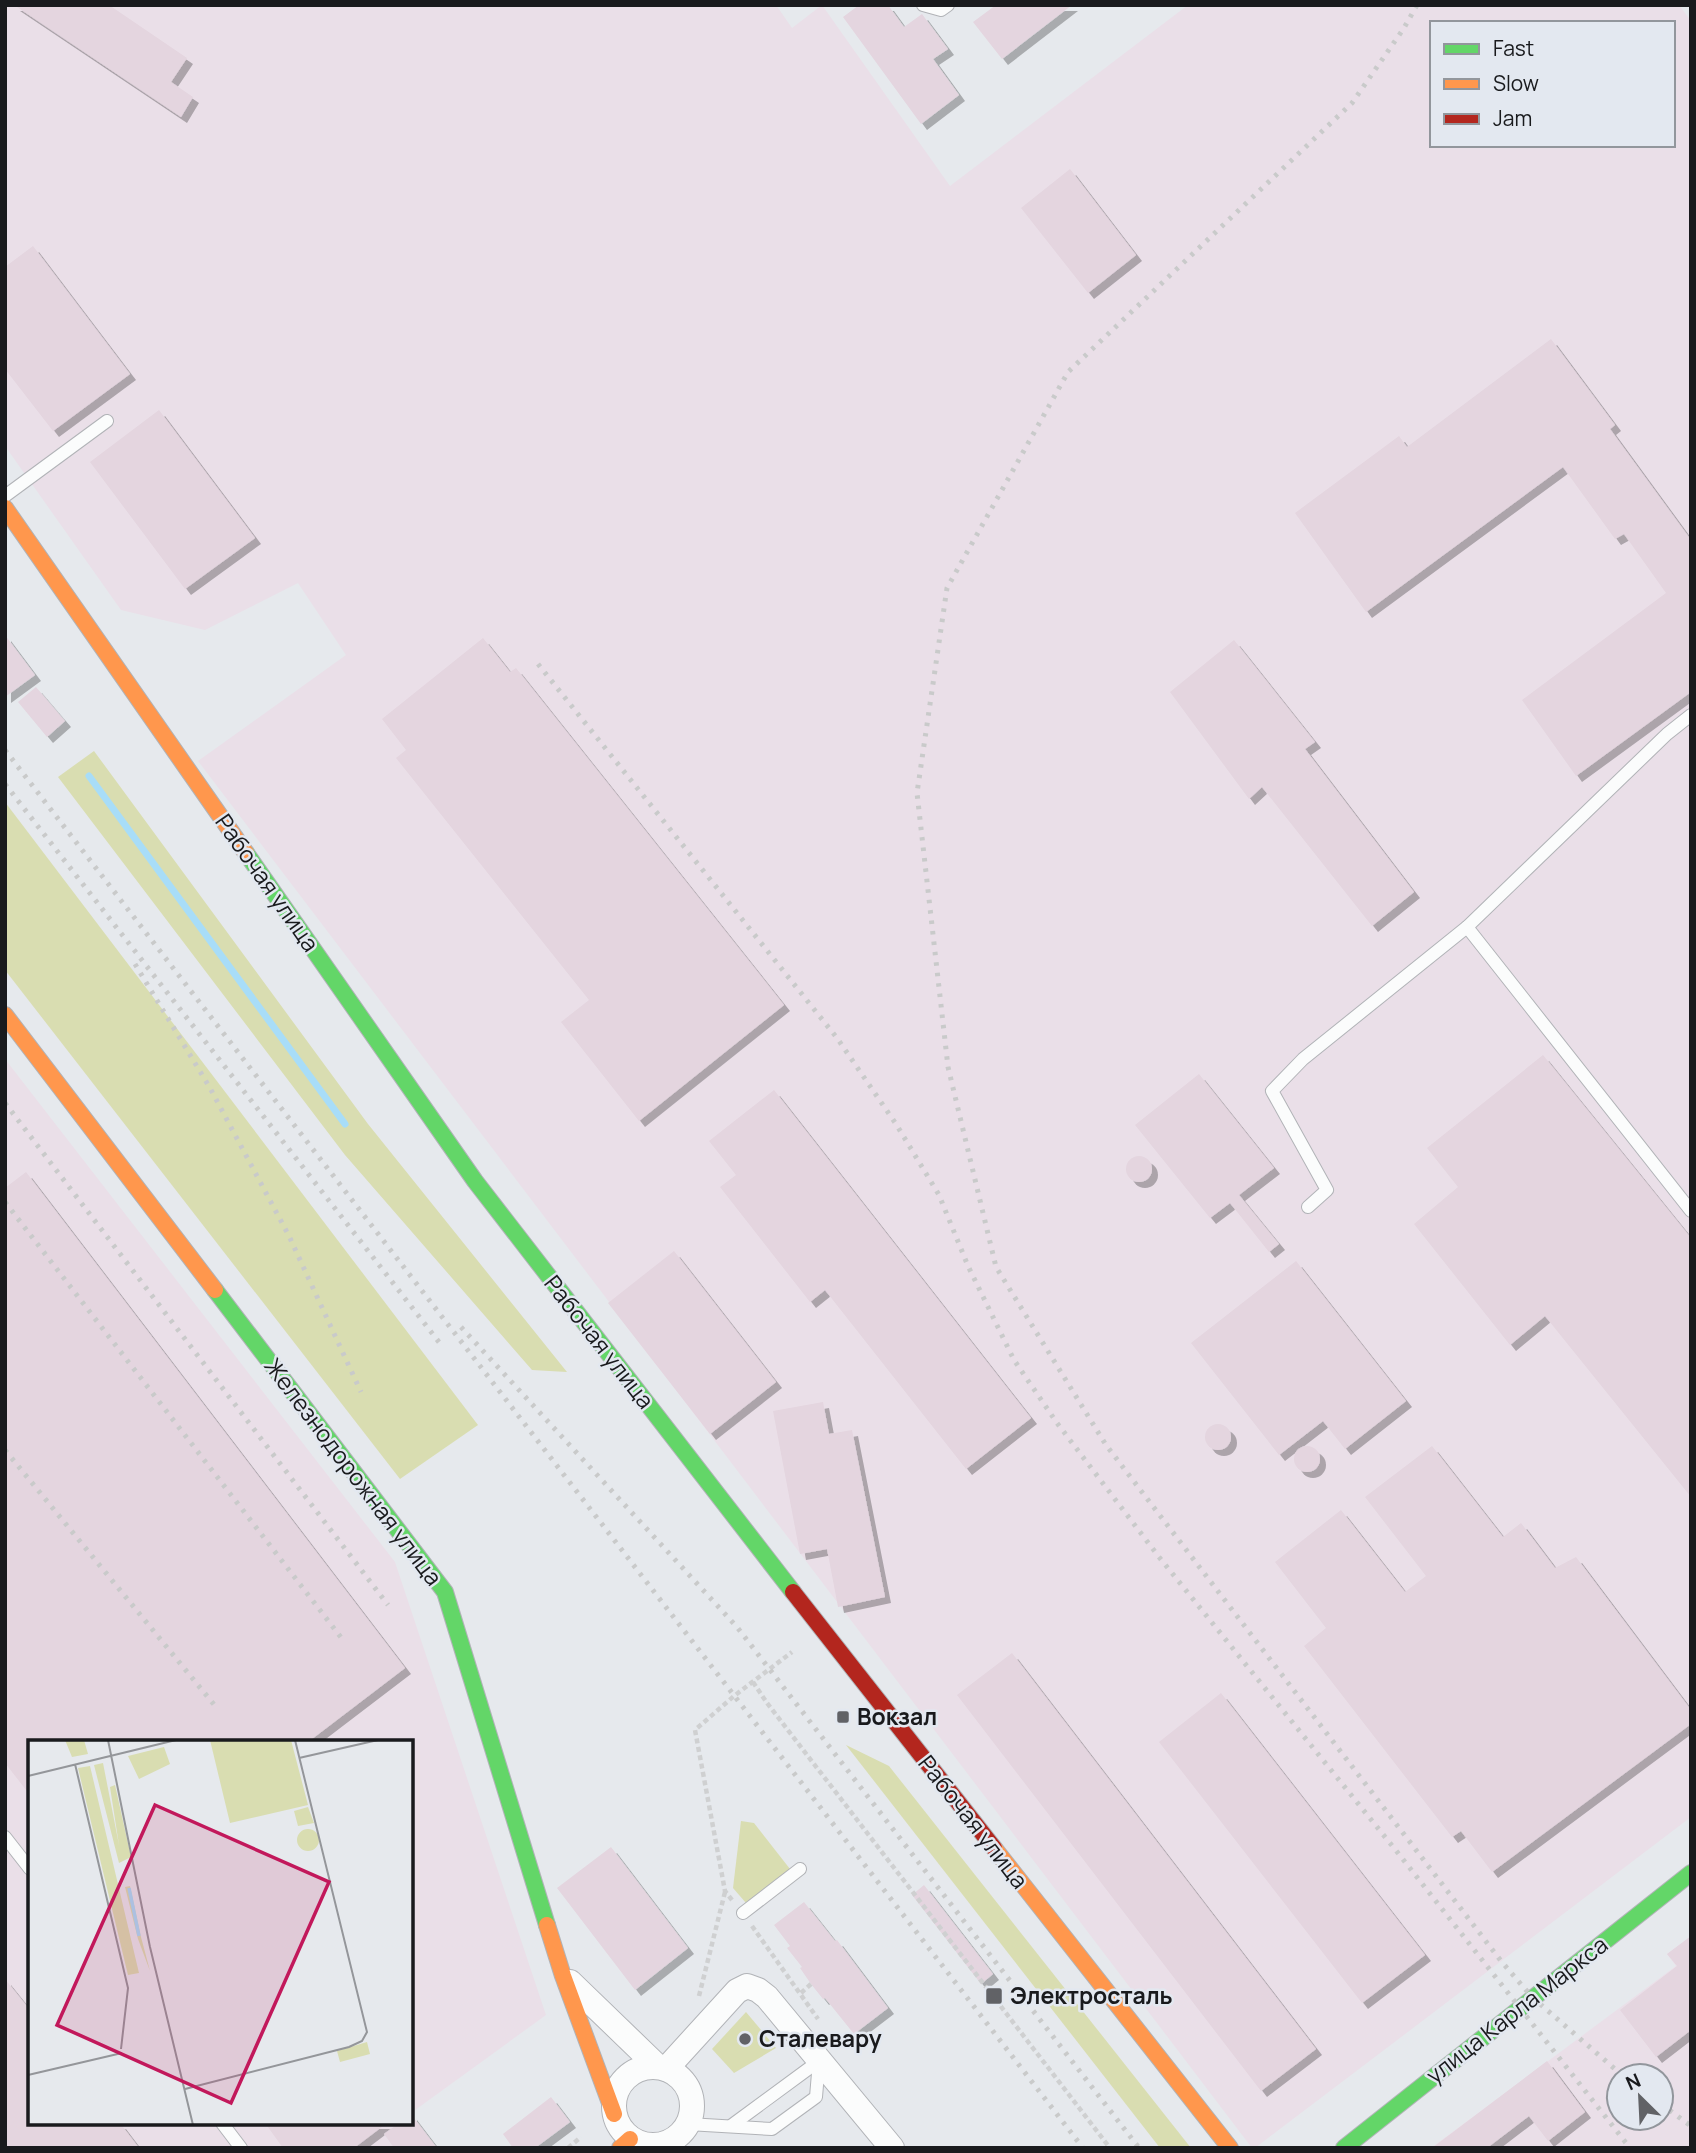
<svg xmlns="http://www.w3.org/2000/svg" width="1696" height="2153" viewBox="0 0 1696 2153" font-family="Manrope,sans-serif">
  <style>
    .industrial { fill: #eadfe8; fill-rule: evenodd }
    .green { fill: #d9ddb1 }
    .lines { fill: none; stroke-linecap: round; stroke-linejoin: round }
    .stream { stroke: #a8ddf8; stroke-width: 7 }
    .building { fill: #e4d5df; filter: url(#shadow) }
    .lane-casing { stroke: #b1b3b7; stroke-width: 14 }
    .street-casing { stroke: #b1b3b7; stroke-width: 26 }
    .fast-casing { stroke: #b1b3b7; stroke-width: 18 }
    .slow-casing { stroke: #b1b3b7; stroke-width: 18 }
    .jam-casing { stroke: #b1b3b7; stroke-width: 18 }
    .path { stroke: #cfd0d1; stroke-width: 4.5; stroke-dasharray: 5 3.5; stroke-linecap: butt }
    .lane { stroke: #fbfcfc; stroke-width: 12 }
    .street { stroke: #fbfcfc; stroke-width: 24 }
    .fast { stroke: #63d668; stroke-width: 16 }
    .slow { stroke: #ff974d; stroke-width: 16 }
    .jam { stroke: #b3261e; stroke-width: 16 }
    .rail { stroke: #c9caca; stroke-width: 5; stroke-dasharray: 3.5 7; stroke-linecap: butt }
    .poi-dot { fill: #616266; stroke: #e3e8f0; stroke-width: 2.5 }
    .labels { text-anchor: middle; stroke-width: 5; stroke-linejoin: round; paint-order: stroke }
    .street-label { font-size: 23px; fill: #191a1d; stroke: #e3e8f0 }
    .poi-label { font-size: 23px; font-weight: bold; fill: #191a1d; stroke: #e3e8f0; text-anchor: start }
    .inset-river { fill: none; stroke: #a8ddf8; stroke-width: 3.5 }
    .inset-road { fill: none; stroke: #94969a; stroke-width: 2 }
    .view { fill: #c2185b; fill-opacity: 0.15; stroke: #c2185b; stroke-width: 3.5 }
    .inset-edge { fill: none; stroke: #191a1d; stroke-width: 3.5 }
  </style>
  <defs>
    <filter id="shadow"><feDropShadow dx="6" dy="6" stdDeviation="0" flood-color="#0004"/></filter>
  </defs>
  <rect width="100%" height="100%" fill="#e6e9ed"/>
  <g class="industrial">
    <path d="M5 5H776L792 28 822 5 950 186 1188 5H1679L1691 21V1817L1255 2148H1252L198 761 346 655 298 583 205 630 121 610 5 446ZM1432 23H1673V145H1432Z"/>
    <polygon points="5,1059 395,1562 546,2015 411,2113 411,1742 30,1742 30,2123 399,2123 384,2134 394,2148 5,2148"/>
    <path d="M1691 1936V2148H1431L1676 1966 1667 1954ZM1619 2076H1661V2118H1619Z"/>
  </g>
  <g class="green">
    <polygon points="94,751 368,1124 567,1372 532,1370 345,1155 58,777"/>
    <polygon points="5,802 478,1425 400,1479 5,970"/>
    <polygon points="846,1745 889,1766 1191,2148 1160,2148"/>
    <polygon points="741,1821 754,1823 790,1869 746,1903 733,1888"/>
    <polygon points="746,2012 776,2048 734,2073 712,2049"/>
  </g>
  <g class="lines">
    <polyline class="stream" points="89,776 345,1124"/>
  </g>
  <g class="building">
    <polygon points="14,5 109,5 187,58 171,82 193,97 181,117"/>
    <polygon points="859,5 888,5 904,27 922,14 948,49 933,59 959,95 921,124 843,17"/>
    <polygon points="996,5 1072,5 1002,59 973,22"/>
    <polygon points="1070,169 1136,255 1088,293 1021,208"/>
    <polygon points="33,246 130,374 53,431 5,369 5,267"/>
    <polygon points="1551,339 1615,425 1610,429 1691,540 1691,692 1576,776 1522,700 1666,593 1624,534 1615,539 1563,467 1366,612 1295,513 1399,436 1407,447"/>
    <polygon points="159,410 255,538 185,589 90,462"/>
    <polygon points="5,635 35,675 5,697"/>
    <polygon points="483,638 510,672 516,668 784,1005 639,1121 561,1022 589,1000 396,758 406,750 382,719"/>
    <polygon points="1234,640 1315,742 1305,749 1414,892 1372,926 1262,787 1249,799 1170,692"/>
    <polygon points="36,687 65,721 47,737 18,702"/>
    <polygon points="1543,1055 1691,1238 1691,1497 1545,1316 1510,1345 1414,1224 1458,1187 1427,1148"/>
    <polygon points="1199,1074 1274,1168 1239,1195 1279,1244 1269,1252 1230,1203 1210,1218 1135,1125"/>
    <polygon points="774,1090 1031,1418 966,1469 825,1290 810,1302 720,1187 736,1175 709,1141"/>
    <circle cx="1139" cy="1169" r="13"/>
    <polygon points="26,1172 405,1668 308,1742 30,1742 30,1795 5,1763 5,1188"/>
    <polygon points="674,1251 776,1382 710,1434 608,1303"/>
    <polygon points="1296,1261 1406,1401 1345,1449 1323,1421 1279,1455 1191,1343"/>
    <polygon points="823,1402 829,1434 852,1430 885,1597 838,1607 827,1549 800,1554 773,1411"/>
    <circle cx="1218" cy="1437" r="13"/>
    <polygon points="1432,1446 1503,1537 1521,1523 1555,1568 1576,1557 1691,1710 1691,1724 1492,1872 1461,1831 1452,1837 1304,1646 1326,1628 1275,1562 1341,1510 1405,1592 1426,1576 1365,1497"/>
    <circle cx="1307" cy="1459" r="13"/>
    <polygon points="1012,1653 1316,2049 1261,2091 957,1695"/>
    <polygon points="1221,1693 1425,1955 1362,2003 1159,1742"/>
    <polygon points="611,1847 688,1948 635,1990 557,1888"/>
    <polygon points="924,1885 993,1974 981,1984 912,1895"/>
    <polygon points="804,1902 835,1941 837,1940 888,2008 854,2034 825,1998 823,1999 811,1984 800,1968 802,1967 787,1948 790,1946 774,1925"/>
    <polygon points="1691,1936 1691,2030 1656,2057 1620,2010 1677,1966 1667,1954"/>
    <polygon points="5,1979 30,2010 30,2123 120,2123 139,2148 5,2148"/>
    <polygon points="1547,2061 1585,2112 1548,2141 1529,2116 1487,2148 1432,2148"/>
    <polygon points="551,2097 570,2122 535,2148 513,2148 503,2134"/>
    <polygon points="411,2114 437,2148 394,2148 384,2134 399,2123 411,2123"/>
    <polygon points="265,2123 387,2123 354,2148 283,2148"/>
  </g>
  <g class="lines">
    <defs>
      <g id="lane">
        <polyline points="923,5 941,10 948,5"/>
        <polyline points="5,496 107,421"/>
        <polyline points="1691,715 1667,734 1467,927 1691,1211"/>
        <polyline points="1308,1207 1327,1190 1272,1091 1303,1059 1467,927"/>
        <polyline points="5,1837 30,1869"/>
        <polyline points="743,1913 800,1869"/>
        <polyline points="222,2123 241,2148"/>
        <polyline points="688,2124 772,2129 816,2097 819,2061"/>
        <polyline points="732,2125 819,2061"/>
      </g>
      <g id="street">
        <polyline points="570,1982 657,2066"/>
        <circle cx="653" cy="2106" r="39"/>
        <polyline points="666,2069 737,1991 747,1986 758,1990 767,1997 892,2148"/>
      </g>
      <g id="fast">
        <polyline points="246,853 475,1181 793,1592"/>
        <polyline points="215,1290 445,1592 547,1925"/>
        <polyline points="1344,2148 1691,1873"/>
      </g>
      <g id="slow">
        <polyline points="5,508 246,853"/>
        <polyline points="5,1015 215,1290"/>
        <polyline points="994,1848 1230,2148"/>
        <polyline points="547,1925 563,1976 614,2114"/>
        <polyline points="620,2148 630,2139"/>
      </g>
      <polyline id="jam" points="793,1592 994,1848"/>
    </defs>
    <use href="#lane" class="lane-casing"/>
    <use href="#street" class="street-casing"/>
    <use href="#fast" class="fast-casing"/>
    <use href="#slow" class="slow-casing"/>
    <use href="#jam" class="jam-casing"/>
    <g class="path">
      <polyline points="753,1682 767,1703 1110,2148"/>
      <polyline points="732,1900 725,1891 695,1730 734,1696 792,1652"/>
      <polyline points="752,1926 818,2019"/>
      <polyline points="801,1993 811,1984"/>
      <polyline points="699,1996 725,1892"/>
      <polyline points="568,2148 581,2137"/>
    </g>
    <use href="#lane" class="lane"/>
    <use href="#street" class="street"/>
    <use href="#fast" class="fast"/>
    <use href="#slow" class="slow"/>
    <use href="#jam" class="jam"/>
    <g class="rail">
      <polyline points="1417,5 1404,28 1352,103 1068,372 947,588 917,793 948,1067 996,1267 1106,1445 1501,1961 1532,1997 1623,2076"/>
      <polyline points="538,664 837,1038 896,1124 939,1195 968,1266 1014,1360 1057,1423 1159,1557 1398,1853 1630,2148"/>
      <polyline points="5,750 1083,2148"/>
      <polyline points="5,784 442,1346"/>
      <polyline points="135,964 210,1088 289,1236 361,1392"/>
      <polyline points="5,1103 388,1605"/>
      <polyline points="5,1202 343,1640"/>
      <polyline points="461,1327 737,1627 1139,2148"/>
      <polyline points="5,1450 216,1707"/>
      <polyline points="1661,2104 1691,2126"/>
    </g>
  </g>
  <g class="poi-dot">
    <rect x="836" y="1710" width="14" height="14" rx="3.5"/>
    <rect x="985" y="1987" width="18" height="18" rx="3.5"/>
    <circle cx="745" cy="2039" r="7"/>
  </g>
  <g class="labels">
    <g class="street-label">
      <text transform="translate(267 883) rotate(55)" y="8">Рабочая улица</text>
      <text transform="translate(599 1342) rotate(52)" y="8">Рабочая улица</text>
      <text transform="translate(353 1472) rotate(53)" y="8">Железнодорожная улица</text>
      <text transform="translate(973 1822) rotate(52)" y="8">Рабочая улица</text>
      <text transform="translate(1517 2010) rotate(-38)" y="8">улица Карла Маркса</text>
    </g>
    <g class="poi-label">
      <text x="857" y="1725">Вокзал</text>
      <text x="1010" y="2004">Электросталь</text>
      <text x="759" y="2047">Сталевару</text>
    </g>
  </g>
  <g transform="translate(28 1740)">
    <rect width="385" height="385" fill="#e6e9ed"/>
    <path d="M37 0H56L60 14 44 17ZM182 0H263L280 65 202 83ZM136 7 142 24 111 39 100 16ZM75 23 91 105 82 47 87 45 103 117 91 123 66 25ZM62 26 111 233 100 235 50 28ZM280 67 286 83 270 86 266 71ZM269 100a11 11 0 1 1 22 0a11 11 0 1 1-22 0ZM102 146 113 197 122 231 110 199 97 147ZM339 302 342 314 312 322 309 311Z" fill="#d9ddb1"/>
    <path class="inset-river" d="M101 148 111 196"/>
    <path class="inset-road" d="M80 0 122 207 165 385M271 18 350 0M47 24 100 248 93 309M0 36 148 0M0 335 94 313M157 349 321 307 334 301 339 292 267 0"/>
    <path class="view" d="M127 65 301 142 203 363 29 285Z"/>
    <rect width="385" height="385" class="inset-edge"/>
  </g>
  <rect width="1696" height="2153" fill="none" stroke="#191a1d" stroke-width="14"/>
  <rect x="1430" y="21" width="245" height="126" fill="#e3e8f0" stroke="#92969c" stroke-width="2"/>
  <rect x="1444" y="44" width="35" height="10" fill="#63d668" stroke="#92969c" stroke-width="2"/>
  <text x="1493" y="56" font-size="21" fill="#191a1d">Fast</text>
  <rect x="1444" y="79" width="35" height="10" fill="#ff974d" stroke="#92969c" stroke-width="2"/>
  <text x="1493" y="91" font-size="21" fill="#191a1d">Slow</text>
  <rect x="1444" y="114" width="35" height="10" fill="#b3261e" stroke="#92969c" stroke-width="2"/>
  <text x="1493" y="126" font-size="21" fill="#191a1d">Jam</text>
  <g transform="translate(1640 2097) rotate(336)"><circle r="33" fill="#e3e8f0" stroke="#92969c" stroke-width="2"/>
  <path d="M0-5L12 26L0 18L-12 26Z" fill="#616266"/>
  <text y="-10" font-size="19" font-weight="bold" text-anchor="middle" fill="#191a1d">N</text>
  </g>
</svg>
